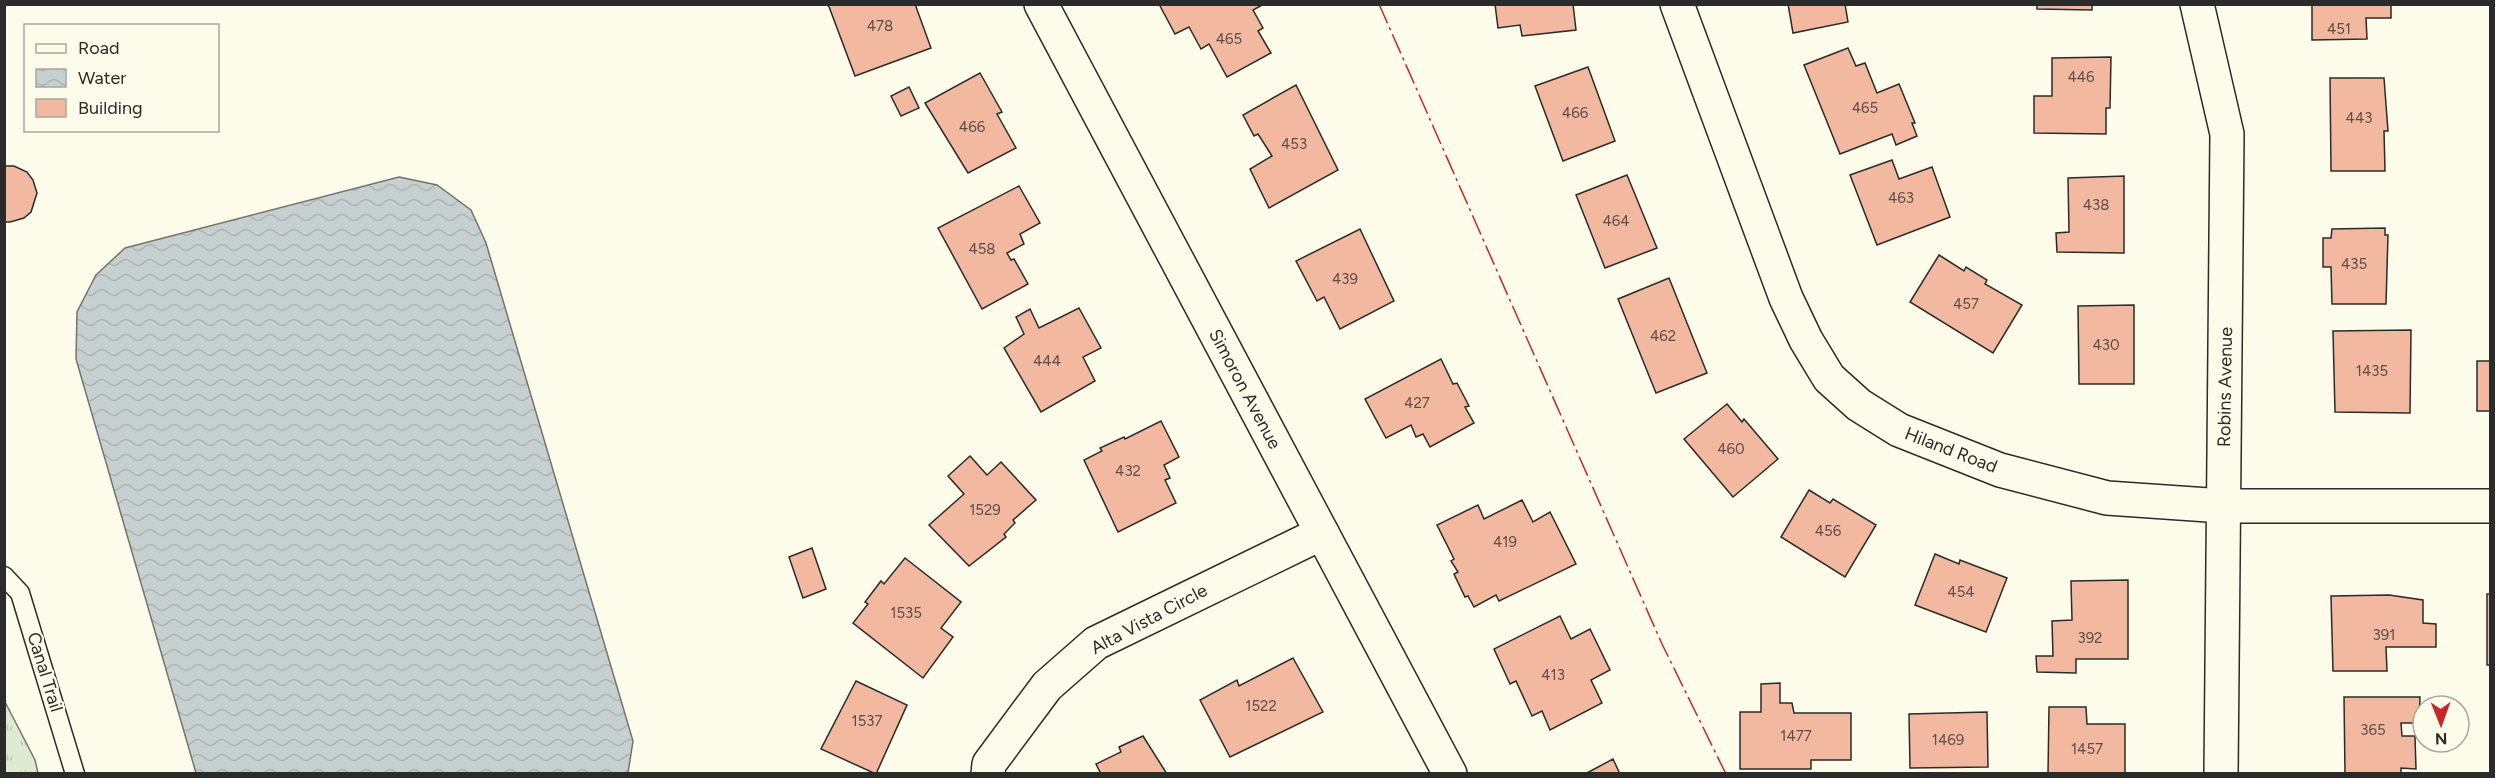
<svg xmlns="http://www.w3.org/2000/svg" width="2495" height="778" viewBox="0 0 2495 778" font-family="Figtree,sans-serif">
  <style>
    .grass { fill: url(#grass-tufts); stroke: #74746e; stroke-width: 1.5 }
    .water { fill: url(#water-waves); stroke: #74746e; stroke-width: 1.5 }
    .building { fill: #f2b8a0; stroke: #2b2b2b; stroke-width: 1.5 }
    .lines { fill: none; stroke-linecap: round; stroke-linejoin: round }
    .lane-casing { stroke: #2b2b2b; stroke-width: 21 }
    .street-casing { stroke: #2b2b2b; stroke-width: 36 }
    .lane { stroke: #fdfbea; stroke-width: 18 }
    .street { stroke: #fdfbea; stroke-width: 33 }
    .power { stroke: #c62828; stroke-width: 1.5; stroke-dasharray: 21 4.5 3 4.5; stroke-linecap: butt }
    .labels { text-anchor: middle; stroke-width: 4.5; stroke-linejoin: round; paint-order: stroke }
    .number-label { font-size: 15px; fill: #5d4e48 }
    .street-label { font-size: 18px; fill: #2b2b2b; stroke: #fdfbea }
  </style>
  <defs>
    <pattern id="grass-tufts" width="24" height="20" patternUnits="userSpaceOnUse" patternTransform="scale(1.5)"><rect width="24" height="20" fill="#deebd1"/><path d="M3 7l-1-3M5 7V3M7 7l1-3M15 17l-1-3M17 17v-4M19 17l1-3" fill="none" stroke="#bfcab4"/></pattern>
    <pattern id="water-waves" width="16" height="10" patternUnits="userSpaceOnUse" patternTransform="scale(1.5)"><rect width="16" height="10" fill="#c7d0d0"/><path d="M0 5q4-4 8 0t8 0" fill="none" stroke="#abb3b3"/></pattern>
  </defs>
  <rect width="100%" height="100%" fill="#fdfbea"/>
  <polygon class="grass" points="4,700 35,760 38,773 5,773"/>
  <polygon class="water" points="399,177 437,185 471,210 486,243 633,741 628,773 196,773 76,359 77,312 96,275 125,248"/>
  <g class="building">
    <polygon points="828,4 915,4 931,48 855,76"/>
    <polygon points="1159,4 1264,4 1253,10 1263,28 1258,31 1271,53 1227,77 1209,44 1201,49 1189,27 1175,34"/>
    <polygon points="1495,4 1573,4 1576,30 1522,36 1520,25 1498,28"/>
    <polygon points="1788,4 1845,4 1848,22 1793,33"/>
    <polygon points="2037,4 2092,4 2092,10 2037,9"/>
    <polygon points="2312,4 2391,4 2391,18 2366,18 2367,39 2312,40"/>
    <polygon points="1848,48 1856,66 1865,63 1877,93 1899,84 1915,123 1912,123 1917,136 1896,145 1892,134 1840,154 1804,65"/>
    <polygon points="2111,57 2110,108 2106,108 2106,134 2034,133 2034,96 2052,96 2052,58"/>
    <polygon points="1588,67 1615,141 1563,161 1535,86"/>
    <polygon points="980,73 1002,112 997,114 1016,148 968,173 925,103"/>
    <polygon points="2330,78 2384,78 2388,131 2384,131 2385,171 2331,171"/>
    <polygon points="1296,85 1338,170 1269,208 1250,169 1272,156 1258,134 1254,136 1243,115"/>
    <polygon points="909,87 919,108 901,116 891,96"/>
    <polygon points="1892,160 1899,179 1932,167 1950,217 1877,245 1850,175"/>
    <polygon points="4,166 14,166 27,172 33,180 37,193 31,212 24,218 10,222 4,222"/>
    <polygon points="1627,175 1657,248 1605,268 1576,195"/>
    <polygon points="2124,176 2124,253 2057,252 2056,233 2069,232 2068,178"/>
    <polygon points="1019,186 1040,223 1020,234 1024,244 1007,253 1011,260 1014,259 1028,284 982,309 938,228"/>
    <polygon points="2385,228 2385,235 2388,235 2386,304 2332,304 2331,267 2323,267 2323,238 2331,238 2332,229"/>
    <polygon points="1360,229 1394,301 1340,329 1324,297 1317,301 1296,261"/>
    <polygon points="1939,255 1964,271 1966,267 1987,280 1985,284 2022,305 1993,353 1910,302"/>
    <polygon points="1669,278 1707,373 1656,393 1618,299"/>
    <polygon points="2134,305 2134,384 2079,384 2078,306"/>
    <polygon points="1079,308 1101,348 1083,357 1095,381 1041,412 1004,348 1024,334 1016,317 1030,309 1039,328"/>
    <polygon points="2411,330 2410,413 2335,412 2333,331"/>
    <polygon points="1441,359 1453,384 1457,383 1469,406 1465,407 1474,423 1430,447 1423,434 1416,437 1411,425 1386,438 1365,399"/>
    <rect x="2477" y="361" width="13" height="50"/>
    <polygon points="1727,404 1742,422 1744,419 1778,459 1733,497 1684,439"/>
    <polygon points="1161,421 1179,457 1164,465 1170,478 1165,480 1176,503 1118,532 1084,460 1102,451 1100,448 1124,437 1125,439"/>
    <polygon points="970,456 987,475 1001,462 1036,500 1013,520 1015,523 1004,534 1006,537 969,566 929,525 964,494 948,476"/>
    <polygon points="1809,490 1830,503 1833,499 1876,525 1845,577 1781,537"/>
    <polygon points="1522,500 1533,522 1550,512 1576,564 1499,601 1496,595 1474,607 1468,596 1465,597 1454,574 1458,572 1451,561 1454,559 1437,525 1478,505 1484,519"/>
    <polygon points="812,548 826,589 803,598 789,557"/>
    <polygon points="1935,554 1959,564 1960,560 2007,578 1986,632 1915,605"/>
    <polygon points="905,558 961,602 941,628 953,637 923,678 853,623 868,604 865,602 881,581 884,584"/>
    <polygon points="2128,580 2128,659 2076,659 2076,673 2037,672 2036,656 2053,656 2052,621 2072,620 2071,581"/>
    <rect x="2487" y="594" width="3" height="71"/>
    <polygon points="2389,595 2423,600 2423,623 2436,624 2436,647 2386,647 2387,671 2333,671 2331,596"/>
    <polygon points="1560,616 1571,639 1590,629 1610,670 1591,680 1602,703 1550,730 1542,711 1532,716 1516,681 1510,684 1494,649"/>
    <polygon points="1293,658 1323,712 1230,757 1200,700 1237,680 1239,686"/>
    <polygon points="856,681 907,705 876,774 821,749"/>
    <polygon points="1780,683 1780,703 1792,703 1794,713 1851,713 1851,760 1811,760 1811,769 1740,769 1740,712 1761,712 1761,684"/>
    <polygon points="2344,697 2420,697 2419,723 2401,723 2402,736 2415,736 2416,769 2401,768 2401,774 2345,774"/>
    <polygon points="2049,707 2086,707 2087,724 2125,724 2125,774 2048,774"/>
    <polygon points="1987,712 1988,767 1910,768 1909,714"/>
    <polygon points="1143,736 1167,774 1101,774 1096,764 1121,752 1119,747"/>
    <polygon points="1613,759 1620,774 1585,774"/>
  </g>
  <g class="lines">
    <defs>
      <polyline id="lane" points="4,576 20,593 75,774"/>
      <g id="street">
        <polyline points="1041,4 1450,774"/>
        <polyline points="1677,4 1786,298 1806,340 1829,378 1859,405 1899,430 2000,470 2107,498 2223,506 2490,506"/>
        <polyline points="2197,4 2227,134 2221,774"/>
        <polyline points="988,774 989,764 1047,686 1096,643 1322,533"/>
      </g>
    </defs>
    <use href="#lane" class="lane-casing"/>
    <use href="#street" class="street-casing"/>
    <use href="#lane" class="lane"/>
    <use href="#street" class="street"/>
    <polyline class="power" points="1379,4 1662,644 1726,774"/>
  </g>
  <g class="labels">
    <g class="number-label">
      <text x="880" y="31">478</text>
      <text x="2339" y="34">451</text>
      <text x="1229" y="44">465</text>
      <text x="2081" y="82">446</text>
      <text x="1865" y="113">465</text>
      <text x="1575" y="118">466</text>
      <text x="2359" y="123">443</text>
      <text x="972" y="132">466</text>
      <text x="1294" y="149">453</text>
      <text x="1901" y="203">463</text>
      <text x="2096" y="210">438</text>
      <text x="1616" y="226">464</text>
      <text x="982" y="254">458</text>
      <text x="2354" y="269">435</text>
      <text x="1345" y="284">439</text>
      <text x="1966" y="309">457</text>
      <text x="1663" y="341">462</text>
      <text x="2106" y="350">430</text>
      <text x="1047" y="366">444</text>
      <text x="2372" y="376">1435</text>
      <text x="1417" y="408">427</text>
      <text x="1731" y="454">460</text>
      <text x="1128" y="476">432</text>
      <text x="985" y="515">1529</text>
      <text x="1828" y="536">456</text>
      <text x="1505" y="547">419</text>
      <text x="1961" y="597">454</text>
      <text x="906" y="618">1535</text>
      <text x="2384" y="640">391</text>
      <text x="2090" y="643">392</text>
      <text x="1553" y="680">413</text>
      <text x="1261" y="711">1522</text>
      <text x="867" y="726">1537</text>
      <text x="2373" y="735">365</text>
      <text x="1796" y="741">1477</text>
      <text x="1948" y="745">1469</text>
      <text x="2087" y="754">1457</text>
    </g>
    <g class="street-label">
      <text transform="translate(2225 387) rotate(-89)" y="6">Robins Avenue</text>
      <text transform="translate(1245 389) rotate(62)" y="6">Simoron Avenue</text>
      <text transform="translate(1951 450) rotate(21)" y="6">Hiland Road</text>
      <text transform="translate(1149 619) rotate(-28)" y="6">Alta Vista Circle</text>
      <text transform="translate(45 672) rotate(73)" y="6">Canal Trail</text>
    </g>
  </g>
  <rect width="2495" height="778" fill="none" stroke="#2b2b2b" stroke-width="12"/>
  <rect x="24" y="24" width="195" height="108" fill="#fdfbea" stroke="#a9a89e" stroke-width="1.5"/>
  <rect x="36" y="44" width="30" height="9" fill="#fdfbea" stroke="#a9a89e" stroke-width="1.5"/>
  <text x="78" y="54" font-size="18" fill="#2b2b2b">Road</text>
  <rect x="36" y="69" width="30" height="18" fill="url(#water-waves)" stroke="#a9a89e" stroke-width="1.5"/>
  <text x="78" y="84" font-size="18" fill="#2b2b2b">Water</text>
  <rect x="36" y="99" width="30" height="18" fill="#f2b8a0" stroke="#a9a89e" stroke-width="1.5"/>
  <text x="78" y="114" font-size="18" fill="#2b2b2b">Building</text>
  <g transform="translate(2441 724) rotate(179)"><circle r="28" fill="#fdfbea" stroke="#a9a89e" stroke-width="1.5"/>
  <path d="M0-4.5L10 22L0 15L-10 22Z" fill="#c62828"/>
  <text y="-9" font-size="16" font-weight="bold" text-anchor="middle" fill="#2b2b2b">N</text>
  </g>
</svg>
